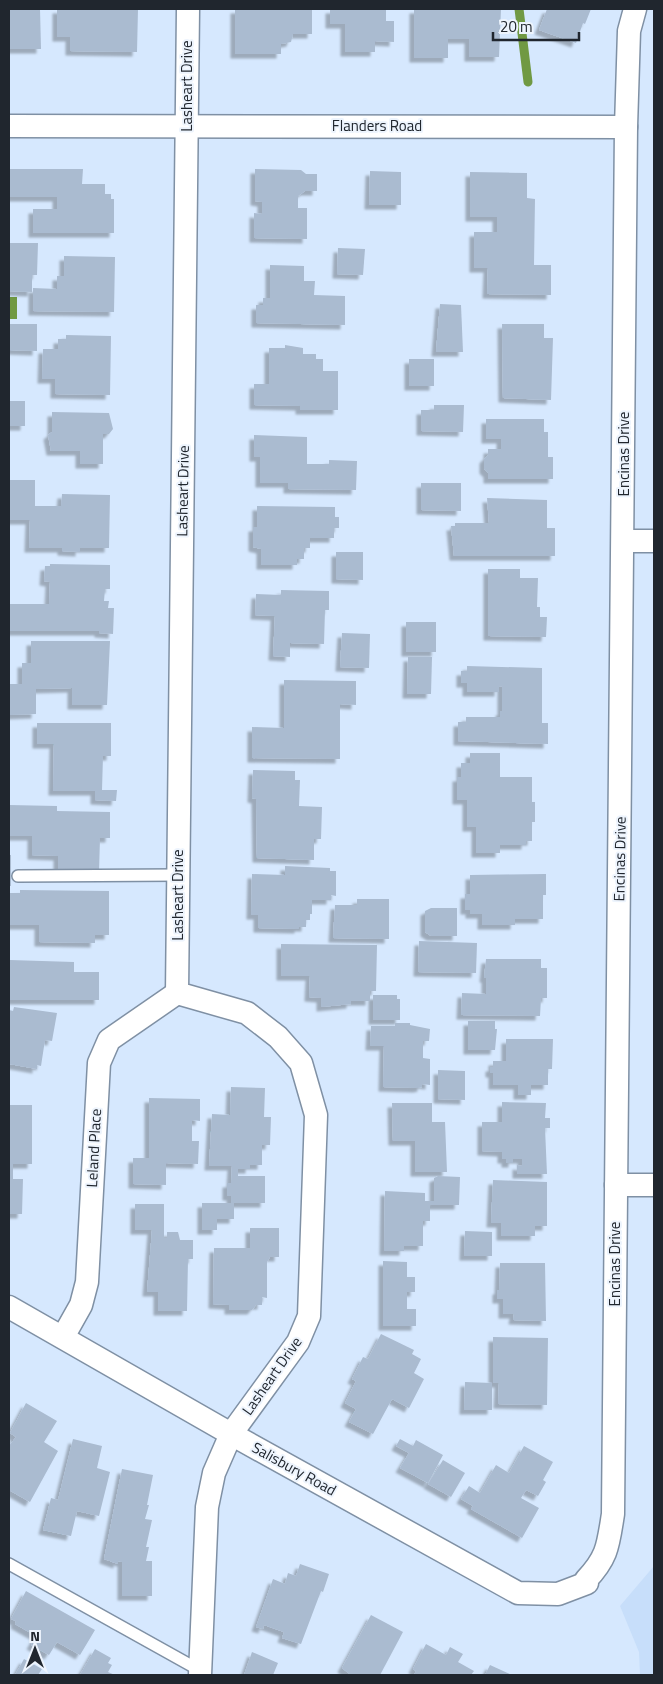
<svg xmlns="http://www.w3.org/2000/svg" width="663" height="1684" viewBox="0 0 663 1684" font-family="'Titillium Web',sans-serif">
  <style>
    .built { fill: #c7defa }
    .water { fill: #709943 }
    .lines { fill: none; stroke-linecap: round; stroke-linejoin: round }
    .stream { stroke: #709943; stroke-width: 9 }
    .building { fill: #aabbd0; filter: url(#shadow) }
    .service-casing { stroke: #7f90a4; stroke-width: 14 }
    .minor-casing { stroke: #7f90a4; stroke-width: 25 }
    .service { stroke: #fff; stroke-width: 11 }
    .minor { stroke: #fff; stroke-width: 22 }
    .labels { text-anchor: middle; stroke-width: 4; stroke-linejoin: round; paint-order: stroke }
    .street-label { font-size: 15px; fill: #20262e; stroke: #edf4fd }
  </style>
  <defs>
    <filter id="shadow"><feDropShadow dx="-4.5" dy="4.5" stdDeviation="1" flood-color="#0004"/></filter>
  </defs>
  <rect width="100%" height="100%" fill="#d6e8fe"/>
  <polygon class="built" points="654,1566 654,1675 640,1675 639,1652 620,1606"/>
  <rect class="water" x="9" y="297" width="8" height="22"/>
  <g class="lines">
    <polyline class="stream" points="519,9 528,82"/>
  </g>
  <g class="building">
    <polygon points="9,9 40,9 41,49 9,49"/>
    <polygon points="57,9 138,9 137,52 70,51 70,37 57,37"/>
    <polygon points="235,9 312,9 312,34 293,34 291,42 281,44 281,54 235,54"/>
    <polygon points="330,9 386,9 386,21 394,21 394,42 375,41 375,52 345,52 345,24 330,24"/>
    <polygon points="414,9 501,9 499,57 469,57 469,39 448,39 448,58 414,58"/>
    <polygon points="547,9 591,9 585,24 583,23 576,43 539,30"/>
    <polygon points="9,169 83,169 82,184 105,184 105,194 111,194 111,199 114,199 114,233 33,233 33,209 57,209 57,197 9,197"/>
    <polygon points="255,169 301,170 306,174 317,174 317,191 305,191 298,196 298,208 307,208 307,239 254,238 254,213 262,214 262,202 255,201"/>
    <polygon points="370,171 401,172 401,205 369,205"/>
    <polygon points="470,172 527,173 527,198 535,199 534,265 551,265 551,295 487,294 488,268 474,268 474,232 497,232 497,217 470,217"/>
    <polygon points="9,243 38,243 37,275 32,275 32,292 9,291"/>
    <polygon points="338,248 365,249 363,275 337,274"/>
    <polygon points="64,256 115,257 114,312 33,311 33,288 57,289 57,276 64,276"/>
    <polygon points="270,265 304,266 304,281 315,281 314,295 345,296 345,325 256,323 256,305 263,305 263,298 270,298"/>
    <polygon points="440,304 461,305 463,352 436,352"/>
    <polygon points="10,324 37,324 37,351 10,350"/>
    <polygon points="502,324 544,324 544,338 553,338 551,400 503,398"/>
    <polygon points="66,335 111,336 110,395 55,394 55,379 42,379 43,349 58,349 58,339 66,339"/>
    <polygon points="285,345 303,348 303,354 316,354 316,359 323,359 323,371 338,371 338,410 300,410 300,406 254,405 254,384 269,384 269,348 285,348"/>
    <rect x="409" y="359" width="25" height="27"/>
    <rect x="9" y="401" width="16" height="25"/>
    <polygon points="434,405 464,405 463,432 421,431 421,410 434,410"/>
    <polygon points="52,412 109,413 113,429 109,434 103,434 103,464 80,464 80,451 51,451 48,435 52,432"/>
    <polygon points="486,419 544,419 544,432 548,432 548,457 553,457 553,479 488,479 488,473 484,469 484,459 488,455 488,449 501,449 501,439 486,439"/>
    <polygon points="254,435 307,437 307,464 329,464 329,460 357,461 356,490 288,489 288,483 260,483 260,457 254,457"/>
    <polygon points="9,480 35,480 35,506 61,506 62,494 110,495 109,548 80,548 80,552 62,551 62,548 29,548 30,520 9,520"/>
    <polygon points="421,483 461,483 461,511 421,510"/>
    <polygon points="487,498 547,500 547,528 555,528 555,556 454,556 451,526 455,526 455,523 489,523"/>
    <polygon points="257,506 335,507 335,517 339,517 339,528 334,528 334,538 310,538 310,548 304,548 304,559 297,559 297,565 261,565 261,549 253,547 253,527 257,527"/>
    <polygon points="336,552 363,552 363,580 336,579"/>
    <polygon points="50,564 110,565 110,589 105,589 104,601 109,601 108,608 114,608 113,634 99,633 99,631 9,631 9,604 49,604 50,582 44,581 45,566 50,566"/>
    <polygon points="488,569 520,569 520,578 538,578 537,607 540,607 540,617 547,617 546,637 488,636"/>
    <polygon points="281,590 329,591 329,610 325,610 324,644 290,643 290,657 273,656 275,616 255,615 256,594 281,595"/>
    <rect x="406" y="622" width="30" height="30"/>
    <polygon points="342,633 370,634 369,668 340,667"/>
    <polygon points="31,641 110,641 107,705 72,705 72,688 36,689 36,714 9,715 9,684 22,684 22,663 31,663"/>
    <polygon points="408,657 432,657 431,694 407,694"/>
    <polygon points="467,666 542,668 542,723 548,723 548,744 458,741 458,722 466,722 466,717 500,717 500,711 502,711 502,686 499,687 499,692 467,692 467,683 461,683 461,671 467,671"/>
    <polygon points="284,680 356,681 356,705 340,704 340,759 252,758 252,727 284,728"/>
    <polygon points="37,723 111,723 111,756 103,756 102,790 117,790 116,801 95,800 95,791 53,791 54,744 37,744"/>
    <polygon points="470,753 500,753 500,777 532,777 532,802 535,802 535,822 532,822 532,841 526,841 526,845 500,845 500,853 476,853 476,827 467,827 467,800 457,800 457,777 461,777 461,763 470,763"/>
    <polygon points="253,770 295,771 295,780 300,780 299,806 322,807 321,839 314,839 314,860 257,858 256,799 252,798"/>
    <polygon points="9,805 57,806 57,811 110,812 110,838 100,838 99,872 58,871 58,856 32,855 32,836 9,836"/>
    <rect x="9" y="855" width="2" height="31"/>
    <polygon points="285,866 330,868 330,871 336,871 336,896 331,895 331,900 312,900 312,914 310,914 310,920 306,920 306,927 299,927 299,929 258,928 258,915 251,915 252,874 285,875"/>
    <polygon points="546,874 546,895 543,895 543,919 515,919 515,925 482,925 482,914 470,914 470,910 465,910 465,894 470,894 470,875"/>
    <polygon points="20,890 109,891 109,935 95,935 95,943 39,942 39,925 9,925 10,893 20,893"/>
    <polygon points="357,899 389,899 389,939 333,938 335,905 357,905"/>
    <polygon points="431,908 457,908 457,936 431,936 425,932 425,911"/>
    <polygon points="419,941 477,943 476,973 418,972"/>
    <polygon points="281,944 377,945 376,991 370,991 370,1001 351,1001 351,1004 321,1007 321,998 309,997 310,976 281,976"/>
    <polygon points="486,959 541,959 541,968 547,968 547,998 541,998 540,1016 461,1015 462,993 486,994 486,978 484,978"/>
    <polygon points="10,960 74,962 74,972 99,972 99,1000 9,1000"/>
    <polygon points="373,995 397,995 397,999 400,999 400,1020 373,1020"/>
    <polygon points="14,1007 57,1013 52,1041 45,1040 41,1066 37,1065 37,1069 9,1064 9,1010 13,1011"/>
    <polygon points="468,1021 495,1021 495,1029 497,1029 495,1050 468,1050"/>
    <polygon points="395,1023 410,1023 410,1025 430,1029 429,1041 423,1041 423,1058 430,1059 430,1085 422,1084 422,1087 418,1088 383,1087 384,1046 370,1046 371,1026 395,1026"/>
    <polygon points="506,1039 553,1039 552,1069 548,1069 548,1085 531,1085 531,1095 518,1095 518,1085 493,1085 493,1073 490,1073 490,1067 493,1067 493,1061 506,1061"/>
    <polygon points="438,1070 465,1071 465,1100 438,1099"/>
    <polygon points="231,1087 265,1088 264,1117 271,1117 270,1145 262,1145 262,1165 250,1165 250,1169 238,1169 238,1176 265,1176 265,1203 234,1203 234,1219 217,1219 217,1230 202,1230 202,1203 231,1203 231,1196 227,1196 227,1183 231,1183 232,1166 209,1166 212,1114 230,1115"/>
    <polygon points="149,1098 200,1099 200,1121 192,1120 192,1141 199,1141 198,1164 166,1163 166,1185 133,1184 133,1158 149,1158"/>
    <polygon points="502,1102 546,1103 545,1118 550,1118 550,1128 545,1128 547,1174 517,1174 517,1165 522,1166 522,1159 513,1159 513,1163 506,1163 506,1159 502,1159 502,1152 482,1151 482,1122 502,1122"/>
    <polygon points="392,1103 432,1103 432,1122 445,1122 447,1172 415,1172 415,1141 393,1141"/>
    <polygon points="9,1105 32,1105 32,1164 13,1164 13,1179 23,1179 22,1214 9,1214"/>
    <polygon points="438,1176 460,1177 459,1205 430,1205 430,1221 423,1221 423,1246 404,1246 404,1251 384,1251 385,1191 425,1193 425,1201 434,1201 434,1178"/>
    <polygon points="493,1180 547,1182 547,1226 535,1226 535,1236 501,1236 501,1223 491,1223"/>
    <polygon points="135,1204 164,1204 164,1238 167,1238 167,1232 178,1232 180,1240 193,1240 193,1259 188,1259 187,1311 158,1311 158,1292 147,1292 152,1230 135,1230"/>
    <polygon points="250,1228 279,1228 279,1257 270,1257 267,1262 267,1298 262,1297 262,1305 256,1305 252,1310 229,1310 229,1305 213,1304 214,1248 250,1248"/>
    <polygon points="465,1231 492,1232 492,1256 464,1256"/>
    <polygon points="383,1261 407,1262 407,1277 415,1277 415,1292 407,1292 407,1309 416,1309 416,1326 383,1326"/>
    <polygon points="500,1263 545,1263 546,1321 513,1320 514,1314 503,1314 503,1299 497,1299 497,1290 499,1290"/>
    <polygon points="381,1334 414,1350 412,1354 421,1359 414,1373 424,1379 409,1408 392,1399 373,1434 349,1422 356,1409 345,1403 356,1381 352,1379 363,1357 368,1359"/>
    <polygon points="493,1337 548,1338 547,1405 498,1404 499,1383 493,1383"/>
    <polygon points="465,1382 492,1383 492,1410 464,1410"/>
    <polygon points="26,1403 57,1421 44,1442 58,1451 30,1502 9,1490 9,1446 16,1437 10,1433"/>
    <polygon points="73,1439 102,1446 97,1468 110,1472 99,1516 77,1511 71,1536 43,1530 51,1498 58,1500"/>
    <polygon points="400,1439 413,1446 416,1440 443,1455 428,1483 400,1468 409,1453 396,1446"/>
    <polygon points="524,1446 553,1462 543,1480 546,1482 538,1496 526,1490 521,1498 539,1508 522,1538 471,1509 473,1506 461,1499 469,1486 480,1493 496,1465 509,1473"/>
    <polygon points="443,1460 465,1473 451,1497 428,1484"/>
    <polygon points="122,1469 153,1475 147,1505 149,1505 145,1519 152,1520 146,1547 149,1547 146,1561 152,1561 152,1596 122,1596 122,1562 118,1561 118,1564 104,1559"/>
    <polygon points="300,1564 329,1574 323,1592 321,1591 301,1644 282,1638 284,1632 264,1625 263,1629 256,1627 273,1579 285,1584 288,1573 296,1576"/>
    <polygon points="26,1591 95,1630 80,1655 57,1642 49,1655 31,1645 36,1636 15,1624 16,1621 11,1619"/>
    <polygon points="371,1615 403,1632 380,1675 351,1675 342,1668"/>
    <polygon points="426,1644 446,1655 450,1647 463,1654 458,1662 474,1671 471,1675 414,1675 416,1671 413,1669"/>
    <polygon points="95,1649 111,1658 108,1663 112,1665 108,1672 115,1675 80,1675"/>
    <polygon points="252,1652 278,1663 273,1675 244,1675"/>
    <polygon points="24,1659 42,1669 38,1675 15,1675"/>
    <polygon points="490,1665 512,1675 485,1675"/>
  </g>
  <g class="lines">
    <defs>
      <g id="service">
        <polyline points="18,876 178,875"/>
        <polyline points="9,1564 201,1671"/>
      </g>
      <g id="minor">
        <polyline points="188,9 177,993 247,1013 278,1037 301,1063 316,1115 309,1316 298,1342 231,1434 214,1473 207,1507 200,1675"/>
        <polyline points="9,126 626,127 629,31 635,9"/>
        <polyline points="624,541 654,541"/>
        <polyline points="616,1185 654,1185"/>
        <path d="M9 1307 231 1434 518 1593 558 1594 587 1583 586 1580C608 1557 608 1545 613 1514L626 127"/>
        <polyline points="63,1337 81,1305 87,1282 99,1063 109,1040 177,993"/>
      </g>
    </defs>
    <use href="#service" class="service-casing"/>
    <use href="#minor" class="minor-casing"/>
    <use href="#service" class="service"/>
    <use href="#minor" class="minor"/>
  </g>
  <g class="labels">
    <g class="street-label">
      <text transform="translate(187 86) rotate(-90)" y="5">Lasheart Drive</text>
      <text x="377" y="131">Flanders Road</text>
      <text transform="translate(624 454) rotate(-90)" y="5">Encinas Drive</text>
      <text transform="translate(183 491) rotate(-89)" y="5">Lasheart Drive</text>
      <text transform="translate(620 859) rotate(-89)" y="5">Encinas Drive</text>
      <text transform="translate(178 895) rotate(-90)" y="5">Lasheart Drive</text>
      <text transform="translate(94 1148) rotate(-87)" y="5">Leland Place</text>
      <text transform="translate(615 1264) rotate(-90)" y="5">Encinas Drive</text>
      <text transform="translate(272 1376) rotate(-55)" y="5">Lasheart Drive</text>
      <text transform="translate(294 1469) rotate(29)" y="5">Salisbury Road</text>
    </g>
  </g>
  <rect width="663" height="1684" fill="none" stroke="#20262e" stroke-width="20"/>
  <g transform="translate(35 1649)" stroke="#edf4fd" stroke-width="4" paint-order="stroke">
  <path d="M0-4L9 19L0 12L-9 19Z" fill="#20262e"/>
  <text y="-8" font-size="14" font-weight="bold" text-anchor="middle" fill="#20262e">N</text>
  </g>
  <path d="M493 32v8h86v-8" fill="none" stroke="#20262e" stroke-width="2.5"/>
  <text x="500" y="32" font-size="15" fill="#20262e" stroke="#edf4fd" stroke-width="4" paint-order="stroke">20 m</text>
</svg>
